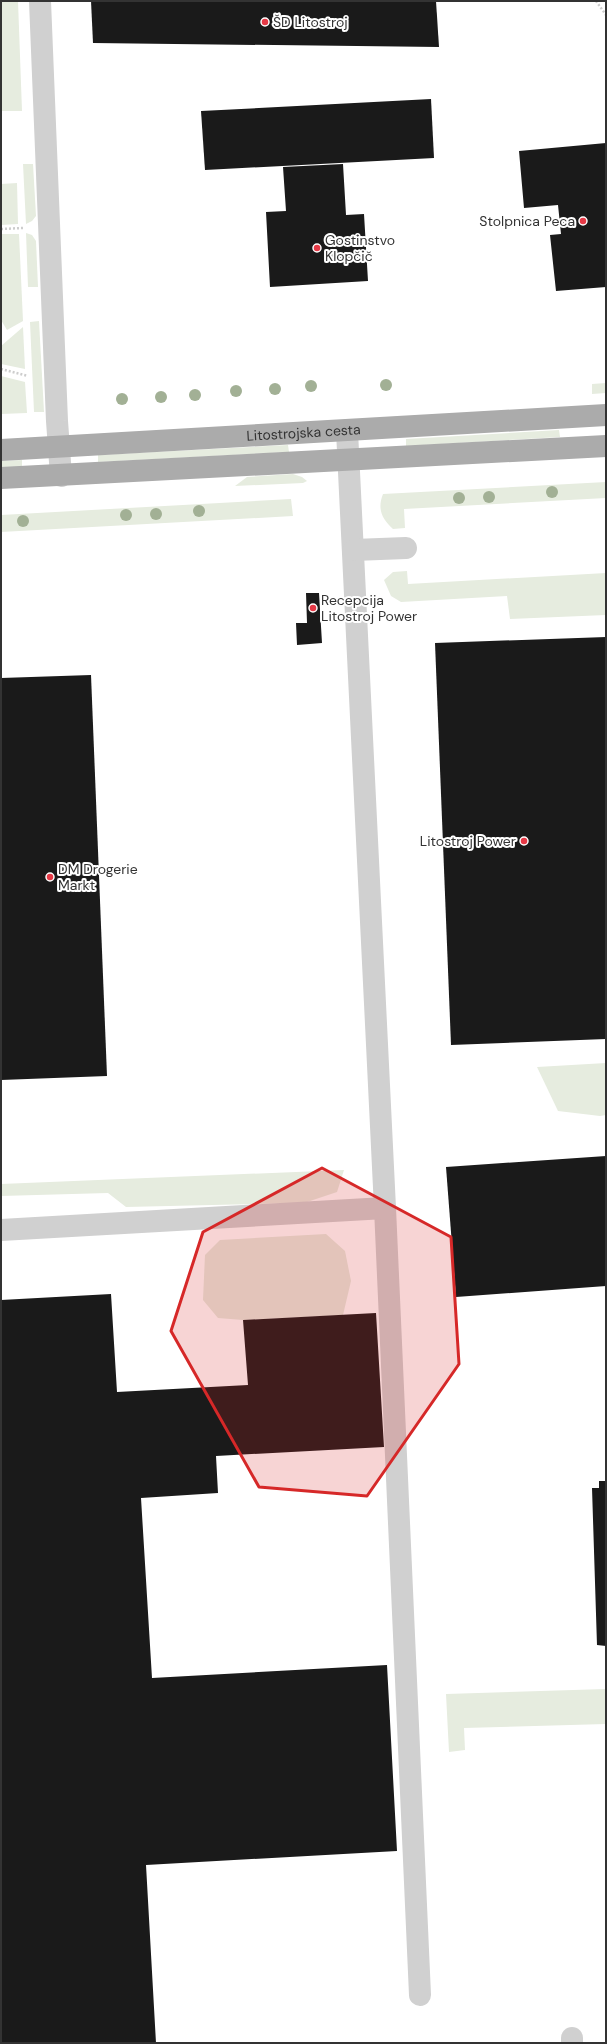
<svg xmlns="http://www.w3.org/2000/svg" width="607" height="2044" viewBox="0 0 607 2044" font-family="'DM Sans',sans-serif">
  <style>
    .green { fill: #e6ecdf }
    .building { fill: #1a1a1a }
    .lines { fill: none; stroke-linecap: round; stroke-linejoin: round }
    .path { stroke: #cdcdcd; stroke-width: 2.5; stroke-dasharray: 2 2; stroke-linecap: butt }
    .minor { stroke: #d0d0d0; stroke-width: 22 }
    .major { stroke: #ababab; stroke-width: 22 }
    .tree { fill: #a2b095 }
    .marked { fill: #d62828; fill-opacity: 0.2; stroke: #d62828; stroke-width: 3; stroke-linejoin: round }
    .poi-dot { fill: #e63946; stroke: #fff; stroke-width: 1.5 }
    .labels { text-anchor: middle; stroke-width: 4; stroke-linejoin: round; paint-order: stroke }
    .poi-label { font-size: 14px; fill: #333; stroke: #fff; text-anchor: start }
    .street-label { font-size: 14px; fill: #333; stroke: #fff }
  </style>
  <rect width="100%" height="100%" fill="#fff"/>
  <g class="green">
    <polygon points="1,1 18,1 22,111 1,111"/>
    <polygon points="23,164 33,164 36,216 32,221 26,224"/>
    <polygon points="17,183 18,224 1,225 1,184"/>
    <polygon points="26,233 32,235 36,241 38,287 28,287"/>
    <polygon points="1,234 19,234 23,321 7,330 1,320"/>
    <polygon points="39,321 44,412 34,412 30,322"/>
    <polygon points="23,327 25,369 1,364 1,346"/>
    <polygon points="1,376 25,382 27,413 1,414"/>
    <polygon points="606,383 606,393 592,394 592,384"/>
    <polygon points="559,430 560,437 406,446 406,439"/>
    <polygon points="288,445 289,452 98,462 98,455"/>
    <polygon points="22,460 22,467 1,468 1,461"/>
    <polygon points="293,474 302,477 307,481 303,483 235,486 247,477"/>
    <path d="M606 482V498L404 509 405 528 393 529C382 519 377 509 383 494Z"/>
    <polygon points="291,499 293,516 1,532 1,515"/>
    <polygon points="407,571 408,584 606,573 606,615 510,619 507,596 401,602 391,596 384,580 393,572"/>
    <polygon points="606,1063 606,1115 600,1116 558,1111 537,1067"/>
    <polygon points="344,1170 337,1192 304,1203 126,1207 108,1193 1,1196 1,1184"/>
    <polygon points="326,1234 345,1251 351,1281 343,1315 243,1320 218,1318 203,1300 205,1255 220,1240"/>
    <polygon points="606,1689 606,1724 464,1728 465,1750 449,1752 446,1694"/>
  </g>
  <g class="building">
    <polygon points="91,1 436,1 439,47 93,43"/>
    <polygon points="431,99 434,158 205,170 201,111"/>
    <polygon points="606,143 606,287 556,291 550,235 561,234 558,205 524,208 519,151"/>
    <polygon points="343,164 346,215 364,214 368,281 270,287 266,212 286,211 283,167"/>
    <polygon points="306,593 319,593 322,643 297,645 296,623 307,623"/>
    <polygon points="606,637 606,1039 451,1045 435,643"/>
    <polygon points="91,675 107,1076 1,1080 1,678"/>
    <polygon points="606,1156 606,1286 456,1297 446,1167"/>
    <polygon points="111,1294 117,1392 248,1385 243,1320 376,1313 384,1447 216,1456 218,1493 141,1498 152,1678 387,1665 397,1851 146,1865 156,2043 1,2043 1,1300"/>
    <polygon points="599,1481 606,1481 606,1646 597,1645 592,1488 599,1488"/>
  </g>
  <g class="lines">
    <g class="path">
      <polyline points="596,1 606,15"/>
      <polyline points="1,229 23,228"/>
      <polyline points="1,369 28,376"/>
    </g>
    <g class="minor">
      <polyline points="40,1 57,421 61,476"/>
      <polyline points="347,431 385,1208 420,1995"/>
      <polyline points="354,550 406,548"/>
      <polyline points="1,1230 385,1208"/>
      <polyline points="572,2038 572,2043"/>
    </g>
    <g class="major">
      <path id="s1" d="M1 450 606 415"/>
      <polyline points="1,478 606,446"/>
    </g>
  </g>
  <g class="tree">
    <circle cx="386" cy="385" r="6"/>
    <circle cx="311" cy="386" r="6"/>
    <circle cx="275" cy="389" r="6"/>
    <circle cx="236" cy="391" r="6"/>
    <circle cx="195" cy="395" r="6"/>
    <circle cx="161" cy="397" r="6"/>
    <circle cx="122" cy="399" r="6"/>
    <circle cx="552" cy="492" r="6"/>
    <circle cx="489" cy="497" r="6"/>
    <circle cx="459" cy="498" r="6"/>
    <circle cx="199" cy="511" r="6"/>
    <circle cx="156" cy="514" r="6"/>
    <circle cx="126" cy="515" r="6"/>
    <circle cx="23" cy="521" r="6"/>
  </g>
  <path class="marked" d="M322 1168 451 1237 459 1364 367 1496 259 1487 171 1331 203 1232Z"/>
  <g class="poi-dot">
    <circle cx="265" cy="22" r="4"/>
    <circle cx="583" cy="221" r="4"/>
    <circle cx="317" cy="248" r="4"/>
    <circle cx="313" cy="608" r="4"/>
    <circle cx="524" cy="841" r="4"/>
    <circle cx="50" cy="877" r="4"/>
  </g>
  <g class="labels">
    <g class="poi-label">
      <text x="273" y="27">ŠD Litostroj</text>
      <text x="575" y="226" text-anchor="end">Stolpnica Peca</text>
      <text x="325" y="245">Gostinstvo<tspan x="325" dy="16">Klopčič</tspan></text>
      <text x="321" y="605">Recepcija<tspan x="321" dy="16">Litostroj Power</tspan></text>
      <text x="516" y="846" text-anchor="end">Litostroj Power</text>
      <text x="58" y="874">DM Drogerie<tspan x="58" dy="16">Markt</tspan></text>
    </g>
    <g class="street-label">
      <text dy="5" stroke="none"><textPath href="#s1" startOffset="303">Litostrojska cesta</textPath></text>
    </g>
  </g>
  <rect width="607" height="2044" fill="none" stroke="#333333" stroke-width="4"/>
</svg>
